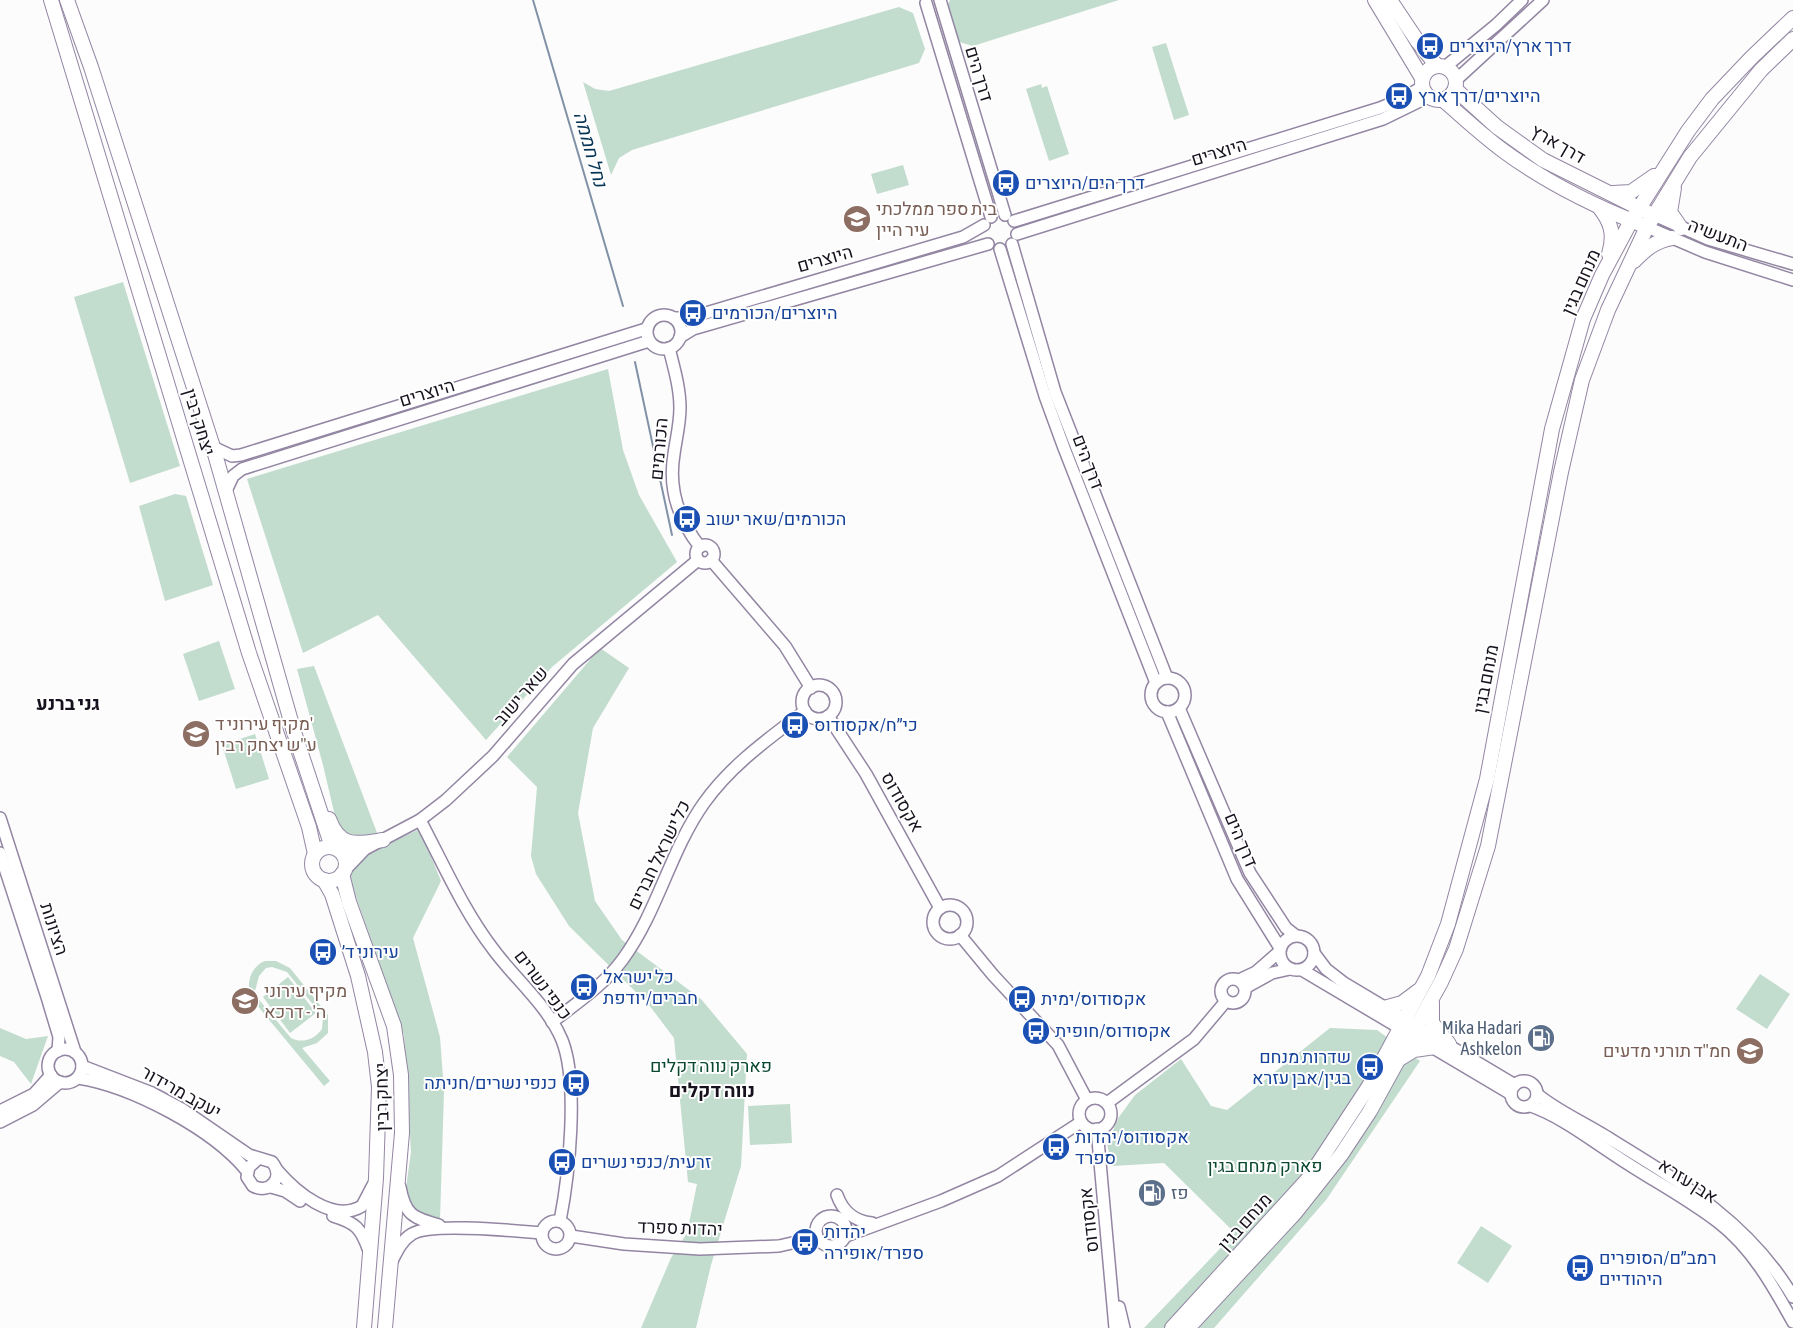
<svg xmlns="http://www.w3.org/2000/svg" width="1793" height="1328" viewBox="0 0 1793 1328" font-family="'Asap Condensed',Heebo,sans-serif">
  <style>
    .green { fill: #c2dcce; fill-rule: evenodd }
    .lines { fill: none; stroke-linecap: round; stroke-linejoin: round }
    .stream { stroke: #8191a6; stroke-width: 2 }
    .minor-casing { stroke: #9386a3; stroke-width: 14 }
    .major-casing { stroke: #9386a3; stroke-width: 16 }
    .minor { stroke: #fff; stroke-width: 11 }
    .major { stroke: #fff; stroke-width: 14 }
    .labels { text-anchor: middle; stroke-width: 4; stroke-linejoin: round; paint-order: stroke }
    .transit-label { font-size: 18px; fill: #164399; stroke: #fff; text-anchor: start }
    .street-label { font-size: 18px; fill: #17121d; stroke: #fff }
    .education-label { font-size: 18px; fill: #785e54; stroke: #fff; text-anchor: start }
    .service-label { font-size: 18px; fill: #4e5e75; stroke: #fff; text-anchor: end }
    .park-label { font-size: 18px; fill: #0a4830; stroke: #fff }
    .water-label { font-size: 19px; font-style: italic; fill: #073555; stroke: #fff }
    .neighbourhood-label { font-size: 19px; font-weight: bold; fill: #17121d; stroke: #fff }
  </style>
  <rect width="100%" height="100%" fill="#fcfcfc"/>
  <g class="green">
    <polygon points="950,0 1119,0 973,46 959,42 948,4"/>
    <polygon points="899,7 913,13 925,49 919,63 632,150 619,158 611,175 583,82 595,89 609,91"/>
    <polygon points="1166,43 1189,115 1174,120 1152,47"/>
    <polygon points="1041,84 1042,88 1047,86 1069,154 1049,161 1026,89"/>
    <polygon points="903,165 909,185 877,194 871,174"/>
    <polygon points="123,282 180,466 130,483 74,297"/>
    <polygon points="608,369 623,450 639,495 677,562 552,667 486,740 378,615 303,653 247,479"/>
    <polygon points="175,494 186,496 213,585 165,601 139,506"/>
    <polygon points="219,641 235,689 199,701 183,654"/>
    <polygon points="600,648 629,668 593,728 578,813 595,901 622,940 701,999 747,1054 741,1166 711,1265 696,1328 641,1328 671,1258 687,1233 697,1184 688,1182 674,1038 649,1005 569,926 536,874 531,856 537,787 507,757"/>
    <polygon points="314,666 382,846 420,829 441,881 413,938 440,1037 444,1091 440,1220 415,1214 405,1195 411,1152 404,1035 350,880 323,765 297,669"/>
    <polygon points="255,734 269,779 236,789 222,745"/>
    <path d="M265 961H276L290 968 328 1015V1033L317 1043 302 1048 330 1081 324 1086 251 998C246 984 250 967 265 961ZM272 967 287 972 323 1017 322 1029C315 1039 303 1044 291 1038L256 996 255 991 259 976 266 968Z"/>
    <polygon points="1760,974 1790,994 1767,1029 1736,1009"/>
    <polygon points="288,977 316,1013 290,1033 263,997"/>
    <polygon points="0,1028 26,1039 48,1036 31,1084 14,1062 0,1056"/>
    <polygon points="1330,1028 1377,1030 1420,1061 1326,1200 1214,1328 1144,1328 1235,1233 1164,1163 1112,1166 1107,1144 1119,1117 1135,1095 1181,1059 1211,1106 1227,1110"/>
    <polygon points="790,1104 792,1143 750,1145 748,1106"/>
    <polygon points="1481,1226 1512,1246 1488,1283 1457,1263"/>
  </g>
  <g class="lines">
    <g class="stream">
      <polyline points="533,0 623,306"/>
      <polyline points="635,362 672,535"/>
    </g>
    <defs>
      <g id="minor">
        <polyline points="940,0 1005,215"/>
        <polyline points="926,3 991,217"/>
        <polyline points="1445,67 1496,25 1522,0"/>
        <polyline points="1456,80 1543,0"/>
        <polyline points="1654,215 1708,239 1793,264"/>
        <polyline points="1014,221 1380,108 1404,98 1422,87"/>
        <polyline points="1647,227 1705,252 1793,280"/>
        <polyline points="1017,234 1383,119 1428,97"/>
        <polyline points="1012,244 1055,392 1167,678"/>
        <polyline points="1000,249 1045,396 1064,448 1156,683"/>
        <circle cx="664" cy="332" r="17"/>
        <polyline points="674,318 689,318 963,237 984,225"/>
        <polyline points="680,337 693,329 988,244"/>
        <path d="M669 348C674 368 680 388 680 408 680 424 676 439 674 454 668 489 678 519 700 547"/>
        <polyline points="213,447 232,456 241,455 646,329"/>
        <polyline points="226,491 233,476 242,469 649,341"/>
        <circle cx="705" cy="554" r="9"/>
        <polyline points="711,560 785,646 811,688"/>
        <circle cx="1168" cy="695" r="17"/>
        <circle cx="819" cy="702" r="17"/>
        <polyline points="1179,708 1250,873 1286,928 1295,935"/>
        <polyline points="1167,712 1237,879 1280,948"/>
        <polyline points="828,716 866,774 940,908"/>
        <polyline points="0,818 75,1052"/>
        <path d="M420 820C443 863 463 910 493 949 515 979 548 1006 562 1040 579 1083 569 1175 560 1221"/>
        <polyline points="338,849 350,851 367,848 420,820 446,800 493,756 573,664 698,560"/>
        <polyline points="0,853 47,997 59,1037 58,1051"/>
        <polyline points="345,870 365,849"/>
        <circle cx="950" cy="922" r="17"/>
        <polyline points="960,935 993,975 1058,1045 1087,1100"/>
        <circle cx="1297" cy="953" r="17"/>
        <polyline points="1314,953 1326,969 1344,983 1515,1085"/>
        <polyline points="1302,970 1511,1094"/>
        <circle cx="1233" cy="991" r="12"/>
        <polyline points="1239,980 1256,972 1279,952"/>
        <polyline points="1245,988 1272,973 1290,969"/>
        <path d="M552 1022C577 1003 605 984 623 959 658 911 670 851 704 803 731 765 768 739 805 711"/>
        <circle cx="65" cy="1066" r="17"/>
        <path d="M82 1066 152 1093 182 1109 249 1155 272 1162C285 1177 270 1195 253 1186L247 1177 249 1167 258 1159"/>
        <path d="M78 1078C131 1086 213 1129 247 1171"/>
        <circle cx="1524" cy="1094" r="13"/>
        <path d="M1537 1094C1556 1110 1581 1121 1602 1134 1675 1179 1749 1221 1793 1297"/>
        <circle cx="1095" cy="1114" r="16"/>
        <polyline points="1107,1103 1194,1039 1226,1001"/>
        <path d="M1531 1106C1562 1117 1591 1140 1619 1158 1652 1180 1687 1198 1718 1222 1752 1248 1773 1286 1793 1322"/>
        <polyline points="0,1111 34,1094 51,1075"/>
        <polyline points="0,1122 33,1105 60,1082"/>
        <polyline points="1097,1129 1115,1328"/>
        <path d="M277 1170C295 1191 333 1224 362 1206L373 1185"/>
        <polyline points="271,1187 285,1191 300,1201"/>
        <path d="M400 1187C405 1215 413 1218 439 1225"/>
        <path d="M837 1195C843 1212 854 1221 872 1223"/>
        <circle cx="831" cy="1231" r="15"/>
        <path d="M333 1216C356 1223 361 1228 369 1251"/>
        <circle cx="556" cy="1235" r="14"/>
        <polyline points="571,1236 624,1244 700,1249 779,1246 805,1240 819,1240"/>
        <polyline points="846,1236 941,1201 998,1176 1081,1122"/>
        <path d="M392 1261C397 1251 402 1240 412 1234 430 1222 517 1231 542 1233"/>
        <polyline points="1119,1307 1124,1328"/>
      </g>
      <g id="major">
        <polyline points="51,0 249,653 309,827 315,854"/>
        <polyline points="67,0 91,67 213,447 294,732 332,847"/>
        <polyline points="1375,0 1422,78"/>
        <polyline points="1390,0 1418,42 1437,66"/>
        <circle cx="1439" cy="83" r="17"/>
        <polyline points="1455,89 1497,127 1543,160 1647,212"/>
        <path d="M1443 100C1463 117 1483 136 1505 152 1546 182 1592 205 1640 224"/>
        <polyline points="1674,188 1670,212 1681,228"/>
        <polyline points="1613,193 1631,192 1654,176"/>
        <path d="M1599 207C1611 222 1615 234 1609 254"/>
        <path d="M1634 261C1646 249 1655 241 1672 238"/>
        <path d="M329 819C340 849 357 844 383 840"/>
        <circle cx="329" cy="864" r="17"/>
        <polyline points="342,874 349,902 394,1026 401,1075 402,1133 385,1328"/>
        <polyline points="324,880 332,894 358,976 375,1052 379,1087 376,1178 364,1328"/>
        <polyline points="1432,1003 1432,1023 1449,1044"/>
        <polyline points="1384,1008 1402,1003 1418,991"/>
        <polyline points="1401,1058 1414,1050 1435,1047"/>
        <polyline points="1172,1328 1308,1179 1369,1086 1428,976 1448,924 1487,779 1552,429 1583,319 1602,275 1631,221 1688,131 1712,99 1752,57 1793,18"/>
        <polyline points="1188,1328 1295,1213 1341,1155 1370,1111 1441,982 1456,949 1488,846 1561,472 1582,380 1608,310 1647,227 1690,157 1761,70 1793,39"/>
      </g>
    </defs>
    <use href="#minor" class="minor-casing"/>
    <use href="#major" class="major-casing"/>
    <use href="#minor" class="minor"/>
    <use href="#major" class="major"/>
  </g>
  <defs>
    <symbol id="bus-disc" viewBox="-11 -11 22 22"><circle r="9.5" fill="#1a4fb4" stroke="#fff"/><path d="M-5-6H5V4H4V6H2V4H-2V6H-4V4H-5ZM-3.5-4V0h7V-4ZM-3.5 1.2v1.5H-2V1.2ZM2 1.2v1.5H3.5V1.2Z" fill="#fff"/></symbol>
    <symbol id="school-disc" viewBox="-11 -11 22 22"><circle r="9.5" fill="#8d6e63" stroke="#fff"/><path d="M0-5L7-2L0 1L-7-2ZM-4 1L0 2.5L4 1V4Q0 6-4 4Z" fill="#fff"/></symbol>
    <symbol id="fuel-disc" viewBox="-11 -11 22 22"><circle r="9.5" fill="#5c6f8a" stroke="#fff"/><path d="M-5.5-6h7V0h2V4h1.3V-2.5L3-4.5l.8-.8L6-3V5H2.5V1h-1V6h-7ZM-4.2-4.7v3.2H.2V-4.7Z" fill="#fff"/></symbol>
  </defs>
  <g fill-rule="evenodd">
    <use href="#bus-disc" x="1414" y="30" width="32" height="32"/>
    <use href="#bus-disc" x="1383" y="80" width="32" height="32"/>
    <use href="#bus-disc" x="990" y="167" width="32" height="32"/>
    <use href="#school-disc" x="841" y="203" width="32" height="32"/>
    <use href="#bus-disc" x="677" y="297" width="32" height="32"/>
    <use href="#bus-disc" x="671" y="503" width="32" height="32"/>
    <use href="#bus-disc" x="779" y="709" width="32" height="32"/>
    <use href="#school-disc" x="180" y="718" width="32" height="32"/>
    <use href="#bus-disc" x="307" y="936" width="32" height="32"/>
    <use href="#bus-disc" x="568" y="971" width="32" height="32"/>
    <use href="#bus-disc" x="1006" y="983" width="32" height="32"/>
    <use href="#school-disc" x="229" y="985" width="32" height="32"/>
    <use href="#bus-disc" x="1020" y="1015" width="32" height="32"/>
    <use href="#fuel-disc" x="1525" y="1022" width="32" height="32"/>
    <use href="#school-disc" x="1734" y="1035" width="32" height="32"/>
    <use href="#bus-disc" x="1354" y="1051" width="32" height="32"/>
    <use href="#bus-disc" x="560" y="1067" width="32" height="32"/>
    <use href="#bus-disc" x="1040" y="1131" width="32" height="32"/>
    <use href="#bus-disc" x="546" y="1146" width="32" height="32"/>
    <use href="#fuel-disc" x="1136" y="1177" width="32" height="32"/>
    <use href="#bus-disc" x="789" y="1226" width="32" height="32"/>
    <use href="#bus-disc" x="1564" y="1252" width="32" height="32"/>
  </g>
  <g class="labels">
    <g class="transit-label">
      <text x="1449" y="52">דרך ארץ/היוצרים</text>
      <text x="1418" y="102">היוצרים/דרך ארץ</text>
      <text x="1025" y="189">דרך הים/היוצרים</text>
      <text x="712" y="319">היוצרים/הכורמים</text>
      <text x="706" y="525">הכורמים/שאר ישוב</text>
      <text x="814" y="731">כי״ח/אקסודוס</text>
      <text x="342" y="958">עירוני ד׳</text>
      <text x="603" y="983">כל ישראל<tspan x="603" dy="21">חברים/יודפת</tspan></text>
      <text x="1041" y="1005">אקסודוס/ימית</text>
      <text x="1055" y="1037">אקסודוס/חופית</text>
      <text x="1351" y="1063" text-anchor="end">שדרות מנחם<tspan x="1351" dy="21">בגין/אבן עזרא</tspan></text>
      <text x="557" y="1089" text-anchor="end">כנפי נשרים/חניתה</text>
      <text x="1075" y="1143">אקסודוס/יהדות<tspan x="1075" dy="21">ספרד</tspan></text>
      <text x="581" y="1168">זרעית/כנפי נשרים</text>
      <text x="824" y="1238">יהדות<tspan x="824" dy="21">ספרד/אופירה</tspan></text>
      <text x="1599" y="1264">רמב״ם/הסופרים<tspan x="1599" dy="21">היהודיים</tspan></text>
    </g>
    <g class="street-label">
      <text transform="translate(979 74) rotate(73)" y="6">דרך הים</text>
      <text transform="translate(1558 144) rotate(30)" y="6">דרך ארץ</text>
      <text transform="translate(1219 152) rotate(-17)" y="6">היוצרים</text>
      <text transform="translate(1718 235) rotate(21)" y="6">התעשיה</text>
      <text transform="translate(825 259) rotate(-16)" y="6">היוצרים</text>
      <text transform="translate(1581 282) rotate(-66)" y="6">מנחם בגין</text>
      <text transform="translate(427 393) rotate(-17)" y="6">היוצרים</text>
      <text transform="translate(199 422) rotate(73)" y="6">יצחק רבין</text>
      <text transform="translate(659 449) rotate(-85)" y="6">הכורמים</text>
      <text transform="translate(1088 462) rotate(69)" y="6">דרך הים</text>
      <text transform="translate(1486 679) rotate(-79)" y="6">מנחם בגין</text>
      <text transform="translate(521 696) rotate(-49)" y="6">שאר ישוב</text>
      <text transform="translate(902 802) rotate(60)" y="6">אקסודוס</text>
      <text transform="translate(1241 840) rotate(67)" y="6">דרך הים</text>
      <text transform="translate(659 855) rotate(-64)" y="6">כל ישראל חברים</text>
      <text transform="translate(54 929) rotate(72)" y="6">הציונות</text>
      <text transform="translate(543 985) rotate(53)" y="6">כנפי נשרים</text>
      <text transform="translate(181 1092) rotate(29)" y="6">יעקב מרידור</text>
      <text transform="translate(382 1097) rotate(-91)" y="6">יצחק רבין</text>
      <text transform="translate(1688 1181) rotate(33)" y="6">אבן עזרא</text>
      <text transform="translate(1089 1220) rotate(-96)" y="6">אקסודוס</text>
      <text transform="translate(1245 1222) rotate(-48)" y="6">מנחם בגין</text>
      <text transform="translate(680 1228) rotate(2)" y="6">יהדות ספרד</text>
    </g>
    <g class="education-label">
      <text x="876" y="215">בית ספר ממלכתי<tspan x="876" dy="21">עיר היין</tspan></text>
      <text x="215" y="730">מקיף עירוני ד'<tspan x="215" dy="21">ע"ש יצחק רבין</tspan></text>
      <text x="264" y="997">מקיף עירוני<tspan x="264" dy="21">ה' - דרכא</tspan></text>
      <text x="1731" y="1057" text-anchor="end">חמ"ד תורני מדעים</text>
    </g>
    <g class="service-label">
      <text x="1522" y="1034">Mika Hadari<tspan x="1522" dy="21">Ashkelon</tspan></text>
      <text x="1171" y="1199" text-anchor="start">פז</text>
    </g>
    <g class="park-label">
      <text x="711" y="1072">פארק נווה דקלים</text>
      <text x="1265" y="1172">פארק מנחם בגין</text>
    </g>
    <g class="water-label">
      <text transform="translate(591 149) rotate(74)" y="7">נחל חממה</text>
    </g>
    <g class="neighbourhood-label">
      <text x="68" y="710">גני ברנע</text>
      <text x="712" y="1097">נווה דקלים</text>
    </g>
  </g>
</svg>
